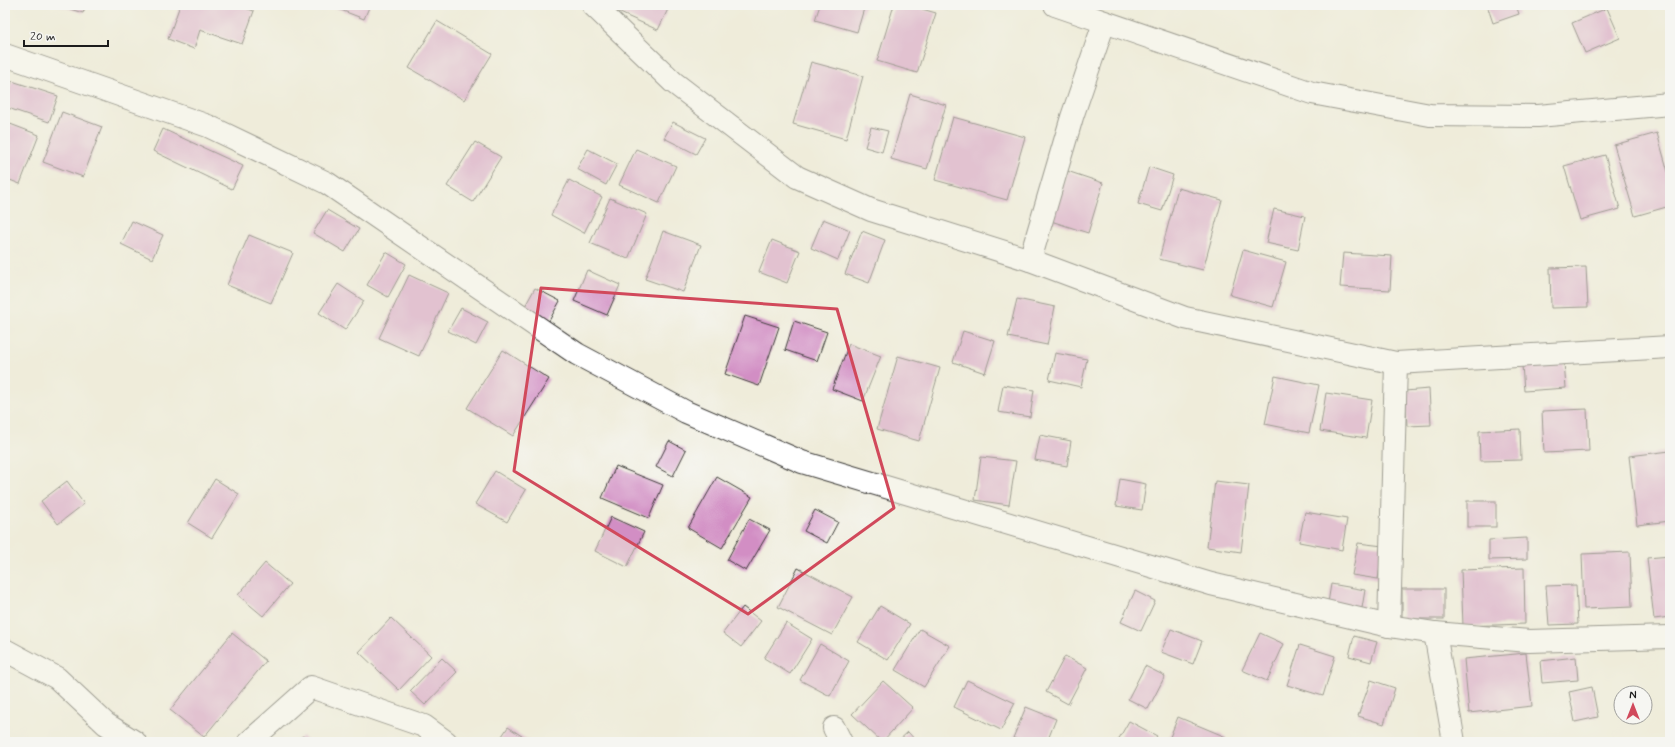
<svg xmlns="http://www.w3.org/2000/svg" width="1675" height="747" viewBox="0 0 1675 747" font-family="Mynerve,sans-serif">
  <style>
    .building { fill: #d28ec4 }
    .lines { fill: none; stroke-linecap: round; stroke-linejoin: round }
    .street-casing { stroke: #3c3b38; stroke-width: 24 }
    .street { stroke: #fff; stroke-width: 22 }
    .marked { fill: none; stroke: #d1495b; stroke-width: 3; stroke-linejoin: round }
  </style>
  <rect width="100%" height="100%" fill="#f6f6f2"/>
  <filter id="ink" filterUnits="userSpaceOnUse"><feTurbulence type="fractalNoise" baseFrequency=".025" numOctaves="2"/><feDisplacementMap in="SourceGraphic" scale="8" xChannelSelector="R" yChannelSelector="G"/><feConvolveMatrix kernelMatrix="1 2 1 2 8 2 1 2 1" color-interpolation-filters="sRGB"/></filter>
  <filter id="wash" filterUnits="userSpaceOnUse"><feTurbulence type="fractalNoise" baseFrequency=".012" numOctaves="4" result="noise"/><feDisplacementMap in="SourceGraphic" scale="16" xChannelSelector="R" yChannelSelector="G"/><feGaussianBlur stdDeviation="0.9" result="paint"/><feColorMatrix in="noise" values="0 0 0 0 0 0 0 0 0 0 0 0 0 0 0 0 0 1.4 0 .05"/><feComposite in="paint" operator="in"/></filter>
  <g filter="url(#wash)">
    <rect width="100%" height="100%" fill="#efecda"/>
    <g id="blocks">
      <g class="building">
        <polygon points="57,5 86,5 83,13"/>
        <polygon points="180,5 236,5 254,11 242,44 200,30 194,49 168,39"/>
        <polygon points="328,5 370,5 364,19"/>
        <polygon points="611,5 670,5 658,30 609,8"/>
        <polygon points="820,5 865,5 857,32 815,20"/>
        <polygon points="894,5 908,5 936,13 917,73 877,61"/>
        <polygon points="1487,5 1516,5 1519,14 1493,23"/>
        <polygon points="1607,8 1620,38 1585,53 1572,23"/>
        <polygon points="437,21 492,54 464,100 409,68"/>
        <polygon points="811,62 863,76 846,139 793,124"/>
        <polygon points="12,81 58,96 49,122 5,107 5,101"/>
        <polygon points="910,94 946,105 927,169 891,159"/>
        <polygon points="62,112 102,127 83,177 43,162"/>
        <polygon points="953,117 1025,137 1007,200 935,180"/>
        <polygon points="5,122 39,135 20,184 5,178"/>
        <polygon points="673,122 705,138 696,154 664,138"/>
        <polygon points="871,127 888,131 882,152 865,147"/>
        <polygon points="163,129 243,166 232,189 153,151"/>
        <polygon points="1657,133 1670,179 1670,206 1635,216 1614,145"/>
        <polygon points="475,142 501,157 473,202 447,186"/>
        <polygon points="588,149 617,164 606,185 577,169"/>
        <polygon points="636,149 676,166 659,203 619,185"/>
        <polygon points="1605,155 1620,209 1580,220 1564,166"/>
        <polygon points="1149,167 1173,175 1162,211 1138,204"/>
        <polygon points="1067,171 1103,183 1088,233 1051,221"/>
        <polygon points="569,180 602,197 584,233 551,215"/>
        <polygon points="1178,188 1222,200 1203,270 1159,259"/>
        <polygon points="610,198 647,214 628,259 590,243"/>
        <polygon points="1274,209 1305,216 1298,250 1266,243"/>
        <polygon points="327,210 359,229 345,252 313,233"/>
        <polygon points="823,219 850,230 838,260 811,248"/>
        <polygon points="132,221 163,235 152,259 121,244"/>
        <polygon points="663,231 701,245 683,292 645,279"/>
        <polygon points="862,231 885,240 869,283 845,274"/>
        <polygon points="249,235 293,253 271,303 227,285"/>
        <polygon points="772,240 800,251 787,283 759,272"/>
        <polygon points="1243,250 1286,262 1273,307 1230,295"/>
        <polygon points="386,252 406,264 388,297 367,285"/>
        <polygon points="1343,253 1392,256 1390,290 1340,287"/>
        <polygon points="1586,267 1588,307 1551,308 1550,268"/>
        <polygon points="587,270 620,285 607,315 574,301"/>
        <polygon points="409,275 448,293 419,356 379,338"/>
        <polygon points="338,284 364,301 345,330 319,313"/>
        <polygon points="535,288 560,301 549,321 524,308"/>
        <polygon points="1017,299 1055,307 1047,345 1008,337"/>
        <polygon points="461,308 488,322 476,345 448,331"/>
        <polygon points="745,316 779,327 759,386 725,374"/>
        <polygon points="794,321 827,332 817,361 785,350"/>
        <polygon points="963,331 995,341 985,373 953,362"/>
        <polygon points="849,344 881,356 863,401 832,389"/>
        <polygon points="503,350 549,379 513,436 467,408"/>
        <polygon points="1055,353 1087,359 1081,387 1049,380"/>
        <polygon points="898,356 940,368 919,441 877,429"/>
        <polygon points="1564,362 1566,388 1524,391 1522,365"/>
        <polygon points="1275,376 1319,385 1309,433 1265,424"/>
        <polygon points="1003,385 1034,390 1030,417 998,412"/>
        <polygon points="1429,389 1431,425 1407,426 1405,391"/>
        <polygon points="1326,393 1372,400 1366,438 1320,431"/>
        <polygon points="1587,409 1589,451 1544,453 1542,411"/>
        <polygon points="1520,429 1521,460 1480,461 1479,431"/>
        <polygon points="1040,435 1071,441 1067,466 1035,460"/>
        <polygon points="669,441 686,450 673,476 656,467"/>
        <polygon points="1670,451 1670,521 1637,525 1629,456"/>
        <polygon points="981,457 1016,461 1009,505 975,500"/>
        <polygon points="616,466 663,485 649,518 602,498"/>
        <polygon points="495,471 526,490 507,522 475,504"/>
        <polygon points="717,477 752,497 722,548 688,528"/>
        <polygon points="215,479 239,494 212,538 188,523"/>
        <polygon points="1120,479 1146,484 1142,510 1116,506"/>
        <polygon points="67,481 84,504 58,524 41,501"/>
        <polygon points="1215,481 1249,485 1241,552 1207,547"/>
        <rect x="1467" y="501" width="29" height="26"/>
        <polygon points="815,510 838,522 827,543 804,531"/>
        <polygon points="1305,512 1347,519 1342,550 1299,542"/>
        <polygon points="611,517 644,532 627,567 595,551"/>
        <polygon points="749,519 770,530 746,571 727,560"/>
        <polygon points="1527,538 1527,559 1489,560 1489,540"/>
        <polygon points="1358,543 1383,546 1378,579 1352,575"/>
        <polygon points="1630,552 1632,607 1584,609 1582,554"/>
        <polygon points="1670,556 1670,617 1654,619 1647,558"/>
        <polygon points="265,563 290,584 263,616 238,595"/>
        <polygon points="798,568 853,597 832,635 778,607"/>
        <polygon points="1524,568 1525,624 1463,626 1461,570"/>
        <polygon points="1331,584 1365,590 1362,608 1328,603"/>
        <polygon points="1576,585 1578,624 1549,625 1546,586"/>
        <rect x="1402" y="589" width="42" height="30"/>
        <polygon points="1135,591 1155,601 1141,631 1121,622"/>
        <polygon points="880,606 910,624 888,660 858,642"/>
        <polygon points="743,607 761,621 741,647 723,633"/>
        <polygon points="391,618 431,656 399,690 359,652"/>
        <polygon points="786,623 812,639 790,674 764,658"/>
        <polygon points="920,629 950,646 924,687 895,670"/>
        <polygon points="1171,629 1202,641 1193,664 1161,652"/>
        <polygon points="232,633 266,661 204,737 170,710"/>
        <polygon points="1260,633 1284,644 1267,681 1242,670"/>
        <polygon points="1354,636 1377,642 1371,662 1349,656"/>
        <polygon points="820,644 849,661 830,696 800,680"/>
        <polygon points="1300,645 1335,656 1323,696 1287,685"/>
        <polygon points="1526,653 1532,706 1469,713 1464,659"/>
        <polygon points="1065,656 1087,668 1068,704 1046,692"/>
        <polygon points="1576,657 1578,680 1542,683 1540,661"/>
        <polygon points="442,658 457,672 425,705 410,691"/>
        <polygon points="1145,666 1165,676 1148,709 1128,699"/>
        <polygon points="967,680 1015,703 1001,730 954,707"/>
        <polygon points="1371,680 1395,688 1384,724 1358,716"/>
        <polygon points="883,681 913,708 882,742 852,714"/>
        <polygon points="1592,687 1598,717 1575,722 1569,692"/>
        <polygon points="1026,707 1056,719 1047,742 1024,742 1013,738"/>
        <polygon points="1178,717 1226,737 1224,742 1168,742"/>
        <polygon points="1129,721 1157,736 1153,742 1117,742"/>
        <polygon points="508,727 531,742 498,742"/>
        <polygon points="908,732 917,742 897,742"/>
        <polygon points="303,736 309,742 295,742"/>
      </g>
    </g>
  </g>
  <g filter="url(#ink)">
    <use href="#blocks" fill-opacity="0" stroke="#3c3b38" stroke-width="1"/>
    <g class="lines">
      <defs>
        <g id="street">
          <polyline points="593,5 673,82 797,177 871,210 1030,260 1185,318 1396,363 1670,347"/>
          <polyline points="1055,5 1312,93 1430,115 1538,116 1670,104"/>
          <polyline points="5,55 208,126 327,183 577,354 686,412 802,462 1211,584 1389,626 1435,633 1529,641 1670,637"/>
          <polyline points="1030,260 1072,117 1104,23"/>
          <polyline points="1389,626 1396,363"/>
          <polyline points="1435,633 1454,742"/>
          <polyline points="5,650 57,678 106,724 135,742"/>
          <polyline points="834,728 841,742"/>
          <polyline points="249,742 311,687 424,726 446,742"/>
        </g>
      </defs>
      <use href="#street" class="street-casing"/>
      <use href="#street" class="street"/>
    </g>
  </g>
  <path d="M0 0H1675V747H0ZM541 288 837 309 894 508 748 614 514 471Z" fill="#efecda" fill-opacity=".55" fill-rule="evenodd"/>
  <path class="marked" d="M541 288 837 309 894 508 748 614 514 471Z"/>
  <rect width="1675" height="747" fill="none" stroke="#f6f6f2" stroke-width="20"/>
  <g transform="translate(1633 705)"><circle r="19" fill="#f6f6f2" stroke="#9f9f9c"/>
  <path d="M0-3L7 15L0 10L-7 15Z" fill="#d1495b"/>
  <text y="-6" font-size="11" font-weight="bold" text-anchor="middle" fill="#1c1c1c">N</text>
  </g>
  <path d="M24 40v6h84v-6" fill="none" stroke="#1c1c1c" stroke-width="2"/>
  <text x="30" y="40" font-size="12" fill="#1c1c1c" stroke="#f6f6f2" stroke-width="3" paint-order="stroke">20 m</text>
</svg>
